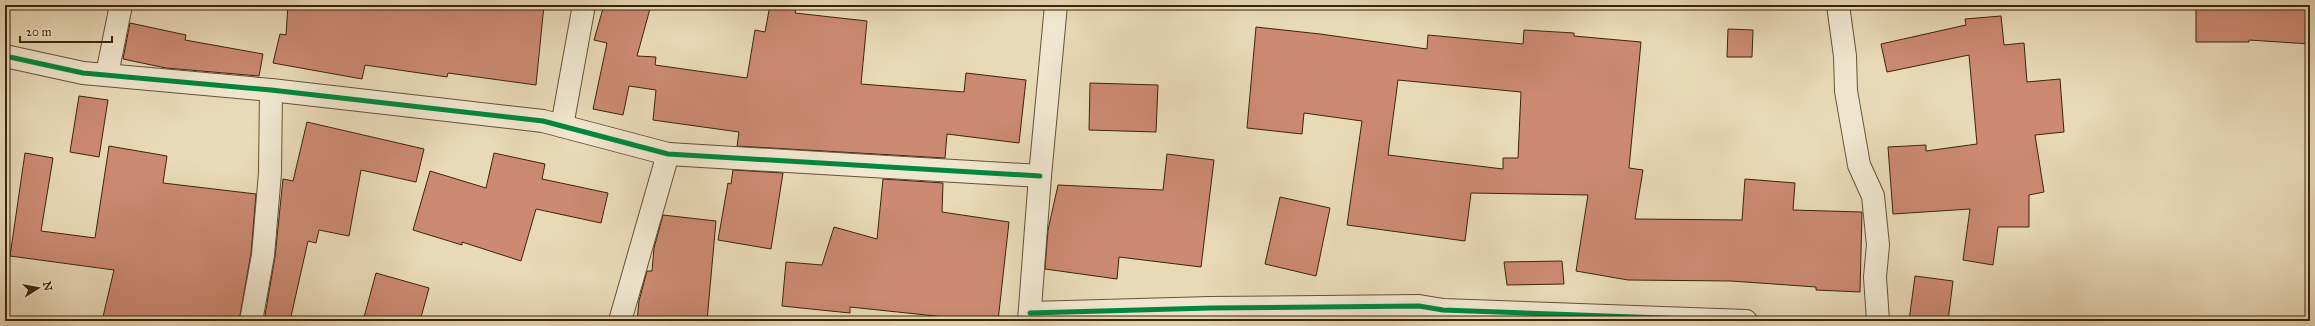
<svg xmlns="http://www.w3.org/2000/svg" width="2315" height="326" viewBox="0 0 2315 326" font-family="'IM FELL Great Primer',serif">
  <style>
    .building { fill: #cc8a72; stroke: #3b240b; fill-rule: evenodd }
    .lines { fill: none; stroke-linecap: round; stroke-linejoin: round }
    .street-casing { stroke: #665236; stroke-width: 24 }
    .street { stroke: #f1e7d0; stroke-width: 22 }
    .cycleway-casing { stroke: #f1e7d0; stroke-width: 8 }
    .cycleway { stroke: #00873e; stroke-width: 5 }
  </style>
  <rect width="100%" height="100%" fill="#e9dab7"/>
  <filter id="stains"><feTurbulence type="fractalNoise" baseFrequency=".005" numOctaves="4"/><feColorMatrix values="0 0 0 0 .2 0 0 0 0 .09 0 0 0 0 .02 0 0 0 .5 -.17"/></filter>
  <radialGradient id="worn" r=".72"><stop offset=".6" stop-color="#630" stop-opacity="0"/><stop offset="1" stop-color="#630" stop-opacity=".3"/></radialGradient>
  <g class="building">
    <polygon points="288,5 544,5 536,85 448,73 447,77 365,65 362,79 273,63 280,34 286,35"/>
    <polygon points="604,5 651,5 637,56 656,57 655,65 747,78 755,30 765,32 770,5 797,5 795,13 867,21 861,84 964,92 966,73 1026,80 1019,143 947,134 945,158 737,146 739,132 653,120 656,90 629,86 623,115 593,109 607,43 594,40"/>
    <polygon points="2196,5 2310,5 2310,44 2249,40 2249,42 2196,42"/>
    <polygon points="2001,16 2004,45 2024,43 2027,82 2060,79 2064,132 2035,135 2044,192 2029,195 2029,227 1998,227 1993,265 1963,260 1970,209 1893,214 1888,147 1926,145 1926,151 1977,144 1969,55 1887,72 1881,44 1966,25 1965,19"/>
    <polygon points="130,23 186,35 185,40 263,54 259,76 166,68 123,59"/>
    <path d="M1256 27 1320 34 1427 49 1428 35 1523 44 1524 30 1574 33V36L1641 42 1629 168 1643 170 1635 219 1742 220 1745 179 1795 183 1793 210 1862 212 1860 292 1816 290V287L1731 281 1628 280 1576 271 1588 195 1471 193 1465 241 1347 225 1362 121 1304 113 1302 134 1247 128ZM1398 80 1521 92 1518 158H1503V169L1388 155Z"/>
    <polygon points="1728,29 1753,30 1752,57 1727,57"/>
    <polygon points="1090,83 1158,85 1156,132 1089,130"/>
    <polygon points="79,96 108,100 99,157 70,152"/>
    <polygon points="307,122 424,149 416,182 361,170 349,236 319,230 316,243 308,241 290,321 264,321 275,257 283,179 293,181"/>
    <polygon points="109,146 167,156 163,183 256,194 251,253 239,321 102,321 114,270 10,256 25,153 53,158 41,231 95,238"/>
    <polygon points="494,153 545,164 542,179 608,193 601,223 536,209 521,261 462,242 462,245 413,230 430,171 486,188"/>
    <polygon points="1167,154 1214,160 1201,267 1119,257 1117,279 1045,269 1048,230 1058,185 1163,190"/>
    <polygon points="733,170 783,173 771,249 718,240 728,183 731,184"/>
    <polygon points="883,179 943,183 942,212 1009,222 998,321 944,321 945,317 850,307 850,313 782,306 786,262 822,265 834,227 877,239"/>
    <polygon points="1280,197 1330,208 1316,276 1265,264"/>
    <polygon points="663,215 716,221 707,321 637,321 639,301 647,271 652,271 654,248"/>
    <polygon points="1562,261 1564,284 1507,285 1504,262"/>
    <polygon points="376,273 429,288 420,321 363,321"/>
    <polygon points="1915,276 1953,281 1948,321 1909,321"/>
  </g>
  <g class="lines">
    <defs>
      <g id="street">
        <polyline points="1838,5 1845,56 1846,91 1859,165 1873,196 1878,245 1875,277 1878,321"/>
        <polyline points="5,56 83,73 271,90 543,121 668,154 1040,176"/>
        <polyline points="107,74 121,5"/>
        <polyline points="562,126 584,5"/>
        <polyline points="1030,313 1210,308 1419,306 1443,310 1746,321"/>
        <polyline points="251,321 263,255 270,173 271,90"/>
        <polyline points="620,321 668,154"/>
        <polyline points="1029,321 1040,176 1056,5"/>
      </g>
    </defs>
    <use href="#street" class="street-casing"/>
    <use href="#street" class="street"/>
    <defs>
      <g id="cycleway">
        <polyline points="5,56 83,73 271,90 543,121 668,154 1040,176"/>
        <polyline points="1030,313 1210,308 1419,306 1443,310 1746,321"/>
      </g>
    </defs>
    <use href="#cycleway" class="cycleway-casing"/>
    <use href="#cycleway" class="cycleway"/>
  </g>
  <rect width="2315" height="326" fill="none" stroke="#e9dab7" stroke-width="20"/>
  <rect x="6" y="6" width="2303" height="314" fill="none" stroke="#3b240b" stroke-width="2"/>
  <rect x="10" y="10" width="2295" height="306" fill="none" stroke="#3b240b"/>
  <g transform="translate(38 288) rotate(79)" stroke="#f1e7d0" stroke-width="3" paint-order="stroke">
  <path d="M0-3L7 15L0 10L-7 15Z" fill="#3b240b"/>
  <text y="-6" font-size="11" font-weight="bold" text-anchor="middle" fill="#3b240b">N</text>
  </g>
  <path d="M20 36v6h92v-6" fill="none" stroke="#3b240b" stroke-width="2"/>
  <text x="26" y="36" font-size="12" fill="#3b240b" stroke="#f1e7d0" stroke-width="3" paint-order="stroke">20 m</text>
  <rect width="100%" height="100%" filter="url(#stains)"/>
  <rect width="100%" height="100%" fill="url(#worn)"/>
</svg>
